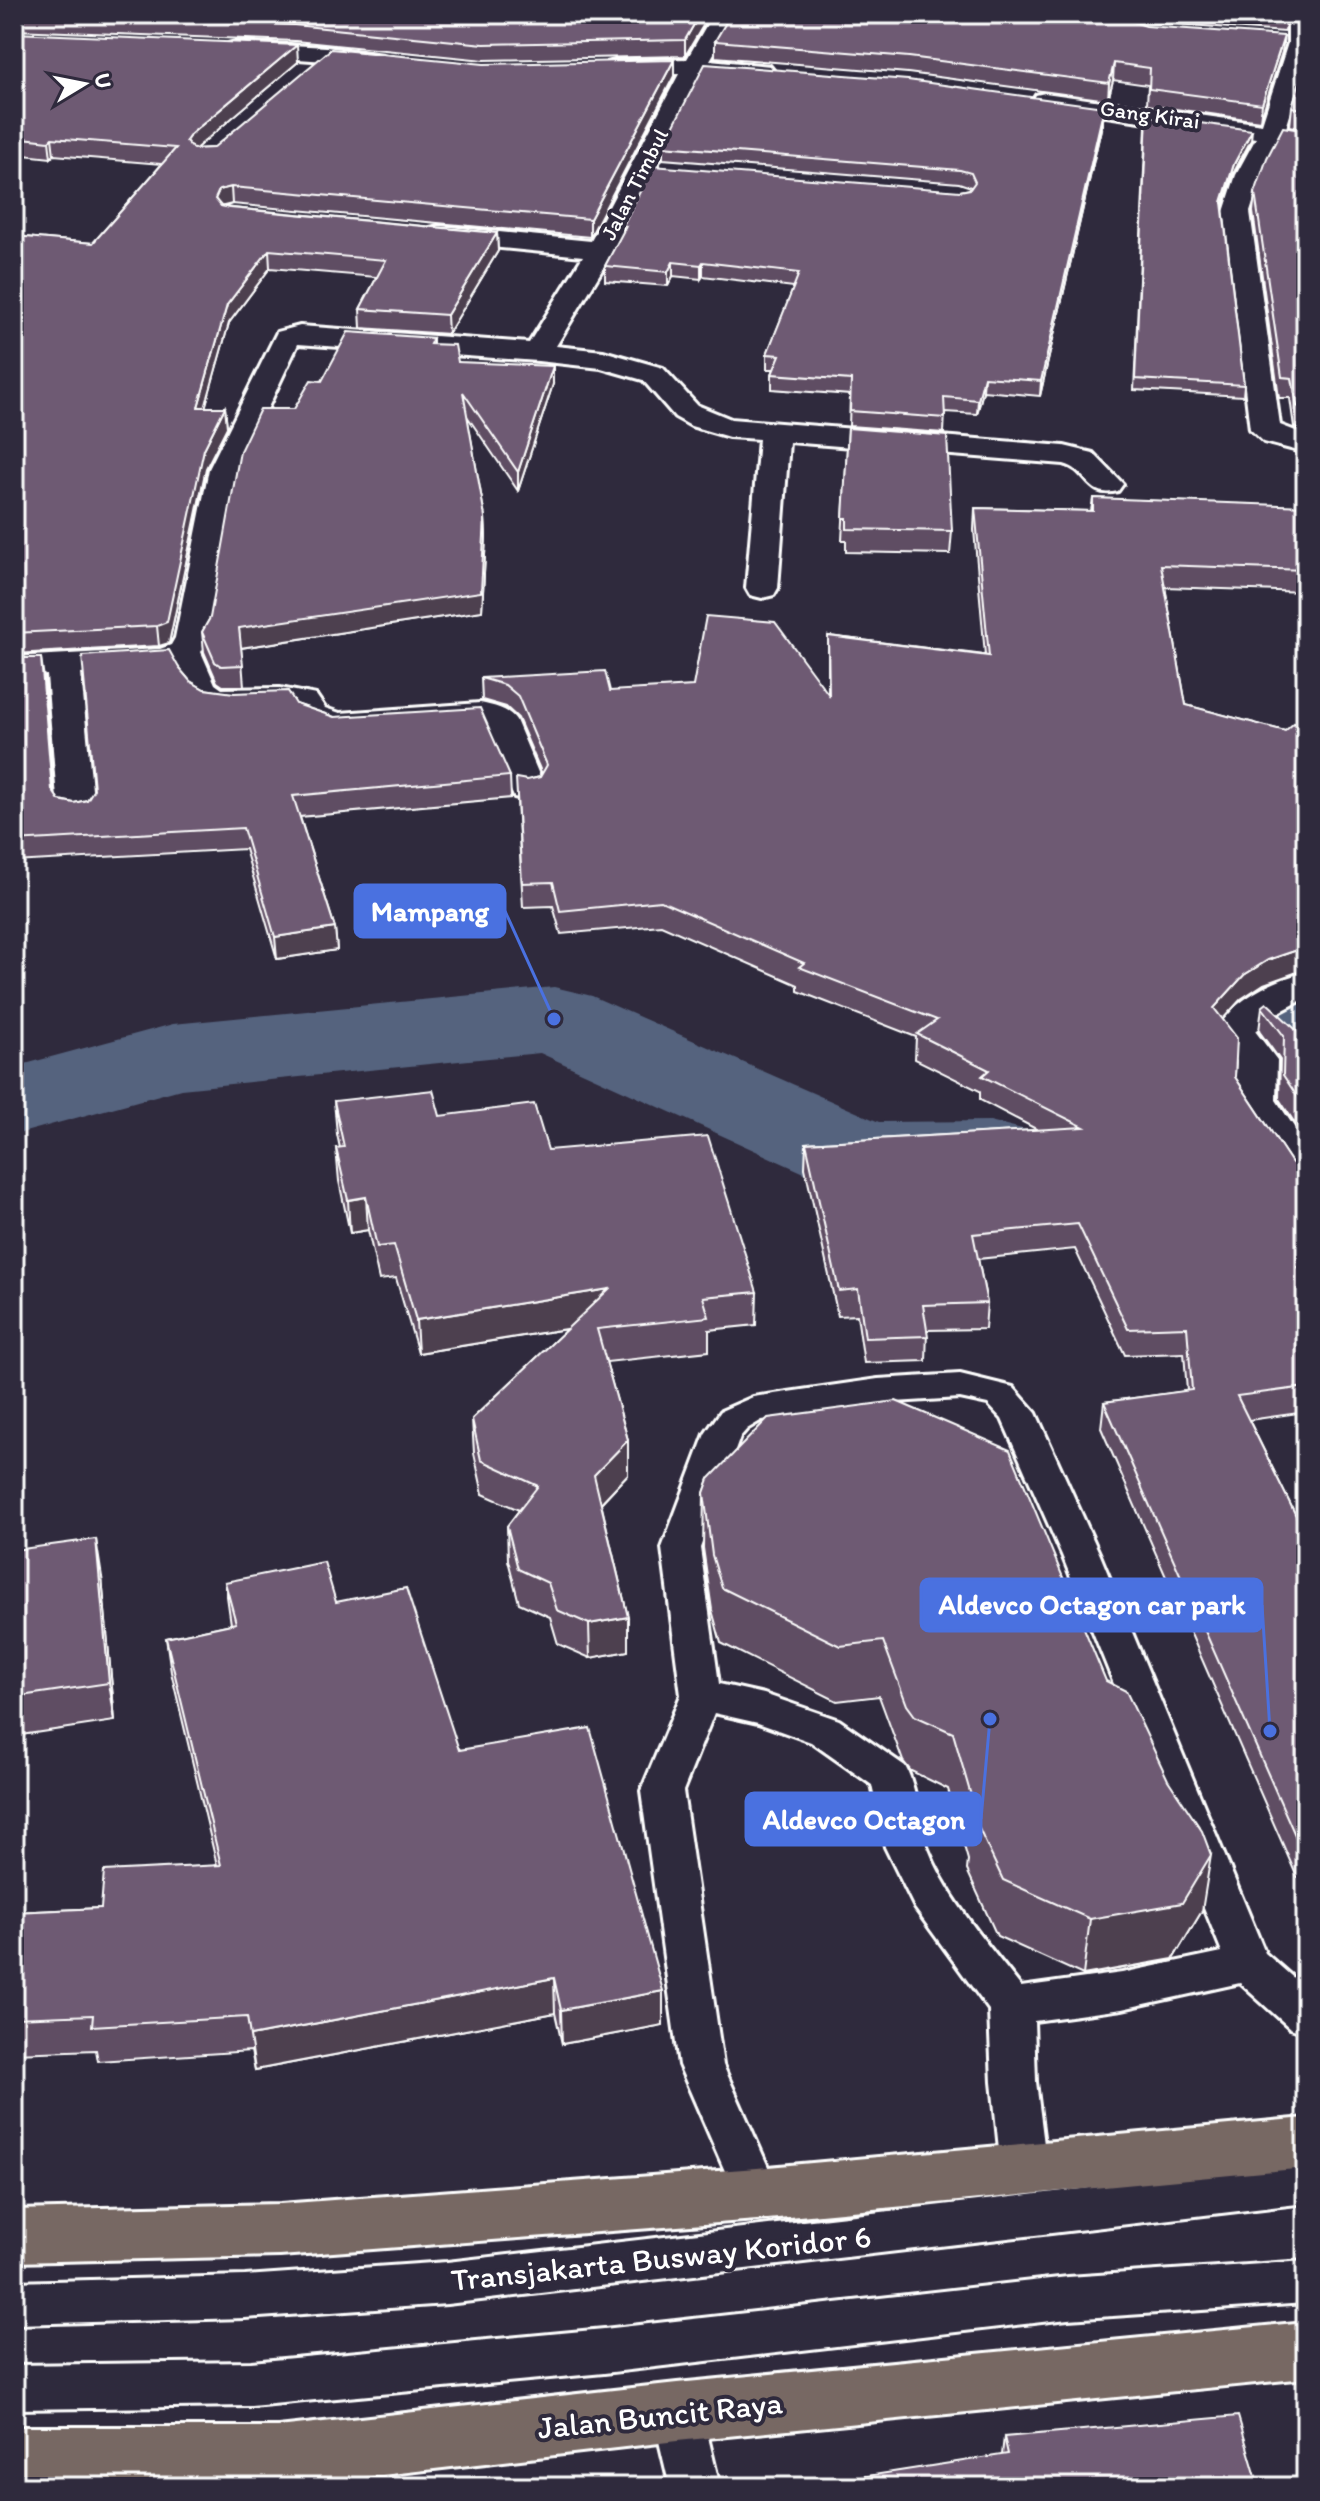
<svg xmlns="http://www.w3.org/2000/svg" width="1320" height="2501" viewBox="0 0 1320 2501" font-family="Itim,sans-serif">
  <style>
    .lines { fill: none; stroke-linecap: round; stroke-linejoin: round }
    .river { fill: #54637e; fill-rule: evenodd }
    .service-casing { stroke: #fff; stroke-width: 6 }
    .minor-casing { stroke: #fff; stroke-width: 6 }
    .primary-casing { stroke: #fff; stroke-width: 6 }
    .service { fill: #2f2a3d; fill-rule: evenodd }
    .minor { fill: #2f2a3d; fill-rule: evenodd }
    .primary { fill: #776864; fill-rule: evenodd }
    .wall { fill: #5f4d63; stroke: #fff; stroke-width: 2 }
    .shaded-wall { fill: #4d3f50; stroke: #fff; stroke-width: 2 }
    .building { fill: #6e5a73; stroke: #fff; stroke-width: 2 }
    .labels { text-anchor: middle; stroke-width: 8; stroke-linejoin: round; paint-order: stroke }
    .far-street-label { font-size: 22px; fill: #fff; stroke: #2f2a3d }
    .near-street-label { font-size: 32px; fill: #fff; stroke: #2f2a3d }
    .leader { fill: none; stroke: #4a71e0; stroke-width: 3 }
    .callout-dot { fill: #4a71e0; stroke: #2f2a3d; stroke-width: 3 }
    .callout { fill: #4a71e0; stroke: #4a71e0; stroke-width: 3 }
    .callout-label { font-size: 28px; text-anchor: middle; font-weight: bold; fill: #fff }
  </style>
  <rect width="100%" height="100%" fill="#2f2a3d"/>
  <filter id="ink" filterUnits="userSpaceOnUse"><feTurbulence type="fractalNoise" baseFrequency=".0125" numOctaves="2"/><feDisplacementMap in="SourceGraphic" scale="16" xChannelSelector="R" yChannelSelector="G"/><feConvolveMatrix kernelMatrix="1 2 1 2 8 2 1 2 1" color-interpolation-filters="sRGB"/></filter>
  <g filter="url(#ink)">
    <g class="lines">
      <g class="river">
        <polygon points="1306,974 1306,1038 1231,1139 1167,1155 1127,1145 1111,1121 1127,1097 1152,1091 1230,991"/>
        <path d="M554 987 592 996 879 1122 990 1121 1030 1131 1047 1155 1030 1179C964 1196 888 1198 822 1181L540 1053 181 1089 14 1135V1067L173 1024Z"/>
      </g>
      <defs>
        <g id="service">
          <path d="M960 1374 1013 1387 1036 1413 1100 1555 1265 1953 1306 1989V2033L1290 2028 1240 1983 1122 2009 1034 2021 1036 2082 1047 2168 1040 2182 1024 2188 1008 2182 1001 2168 992 2082 989 2010 915 1908 885 1847 872 1785 811 1742 758 1723 714 1713 683 1791 723 2065 780 2194 773 2208 757 2214 741 2208 679 2065 641 1791 681 1695 662 1548 705 1434 721 1411 753 1397 878 1379ZM960 1398 988 1404 1002 1419 1062 1555 1222 1952 1122 1973 1021 1987C987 1943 949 1901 928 1849 917 1823 919 1792 905 1766L839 1720 764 1694 719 1684 700 1548 740 1437 747 1429 762 1420 878 1403Z"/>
          <polygon points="1306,2163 1306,2203 447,2304 245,2318 14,2324 14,2282 245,2276 447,2262"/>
          <polygon points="1306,2261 1306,2303 1068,2319 604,2373 251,2406 14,2409 14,2365 251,2362 604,2329 1068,2277"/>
          <polygon points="677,2390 694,2396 702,2412 720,2487 670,2487 652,2412 660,2396"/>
        </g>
        <g id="minor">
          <path d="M713 14H737L710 60 770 66 774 71 770 76 762 78 703 74 614 250 556 346 603 351 663 368 697 405 731 419 1064 446 1093 453 1123 484 1118 491C1086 499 1089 470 1064 464L789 442 778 588 774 595 762 598 750 595 746 588 759 439 729 437 691 426 675 417 643 380 601 368 538 361 298 344 239 469 209 638 201 652 215 684 222 689 280 688 316 695 325 708 340 713 480 703C493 706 508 708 516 720L545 789 540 797 527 800 514 797 483 726 476 724 337 735 299 722 291 709C236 706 199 730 173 667L81 674 94 811 89 819 76 822 63 819 58 811 47 675 14 677V657L160 649 171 645 175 638 209 469 277 332 300 326 529 343 583 256 439 242 430 240 426 234 430 228 439 226 591 241 679 74 615 75 607 73 603 68 607 63 615 61 687 59Z"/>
          <polygon points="1288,14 1306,14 1306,62 1286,128 1306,131 1306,147 1279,142 1262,175 1250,212 1280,425 1306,435 1306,453 1264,442 1250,429 1224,212 1236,175 1256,138 1045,107 1036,105 1033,100 1036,95 1045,93 1262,124 1288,43"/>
          <polygon points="236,42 326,47 383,55 391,57 395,62 391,67 383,69 326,61 228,54 224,49 228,44"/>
          <path d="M1306 972V998L1270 1017 1255 1031 1277 1060 1276 1100 1306 1145V1190L1291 1186 1234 1100 1237 1061 1214 1032C1235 999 1268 982 1306 972Z"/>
        </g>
        <g id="primary">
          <polygon points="1306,2118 1306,2168 757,2220 280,2256 14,2262 14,2210 280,2204 757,2168"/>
          <polygon points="1306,2322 1306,2378 677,2441 278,2487 14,2487 14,2427 278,2427 677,2383"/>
        </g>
      </defs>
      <use href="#service" class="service-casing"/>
      <use href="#minor" class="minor-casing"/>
      <use href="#primary" class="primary-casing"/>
      <use href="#service" class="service"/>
      <use href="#minor" class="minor"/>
      <use href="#primary" class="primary"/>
    </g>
    <g class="wall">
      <polygon points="14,14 710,14 685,56 484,60 295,41 14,30"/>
      <polygon points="1139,14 1287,14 1285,32 1149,22 1141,20"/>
      <polygon points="1121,18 1146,26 1282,52 1260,121 1147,105 1148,85 1113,80 1108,100 908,73 715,57 715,41"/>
      <polygon points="14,33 298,62 195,149 213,148 484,64 674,76 590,237 232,204 223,207 497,233 498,251 448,334 361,328 360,309 377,277 270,268 229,323 205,407 225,407 227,427 206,468 169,643 159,646 14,654 14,236 93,243 162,164 54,155 51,158 15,154 14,155"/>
      <polygon points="1306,62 1306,129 1290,126 1292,107"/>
      <polygon points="1103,120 1040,396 983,391 977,414 945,412 944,433 849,426 850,395 772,389 772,374 774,369 767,369 767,354 794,287 703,276 701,279 673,276 668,286 605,281 605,266 623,233 623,225 960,191 970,189 971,187 959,183 663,159 663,146"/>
      <polygon points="1146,126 1251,140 1233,174 1223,207 1244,385 1243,396 1134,390"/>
      <polygon points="1306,131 1306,433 1294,427 1290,398 1279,398 1253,212 1255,193"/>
      <polygon points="433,338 433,344 458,362 553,384 518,491 467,416 485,517 486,536 482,611 241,648 244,686 223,686 217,682 204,652 202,632 210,618 322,381"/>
      <polygon points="848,428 952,531 950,554 846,552 846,540 842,540"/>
      <polygon points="1305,434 1306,434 1306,473 1303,455"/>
      <polygon points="1093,498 1306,510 1306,592 1165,587 1186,705 1285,731 1264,984 1241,999 1223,1019 1235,1077 1292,1163 1306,1167 1306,1412 1249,1420 1306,1536 1306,1877 1297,1877 1101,1428 1104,1402 1187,1391 1184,1353 1125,1355 1075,1249 978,1259 987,1303 985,1329 927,1330 926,1361 864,1363 857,1315 838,1316 805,1168 806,1143 1038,1130 980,1100 980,1091 915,1059 916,1037 798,991 798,985 661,925 561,934 553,906 523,907 517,801 527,780 540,777 542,774 518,718 506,707 482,700 481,678 610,691 828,694 828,636 985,655 974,530 975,508 1091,511"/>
      <polygon points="14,658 44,678 53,792 59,800 74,803 87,800 179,668 190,681 204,689 296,704 510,776 511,798 300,817 335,928 337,950 277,959 245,849 14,862"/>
      <polygon points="1262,1007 1306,1039 1306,1140 1279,1099 1280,1060 1259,1031"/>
      <polygon points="334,1101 440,1116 548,1150 757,1292 756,1325 709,1330 709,1351 606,1362 628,1440 628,1474 601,1503 628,1617 628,1651 590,1658 558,1644 550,1617 519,1603 508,1560 507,1526 519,1510 483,1494 474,1453 472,1419 567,1329 418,1353 396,1278 379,1280 368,1230 350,1233 339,1181 336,1148 340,1148 337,1134"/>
      <polygon points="709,1479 1202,1911 1173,1959 1083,1975 997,1936 967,1870 968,1860 948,1789 911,1771 903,1761 879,1696 837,1701 721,1643 712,1610 703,1548 704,1493"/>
      <polygon points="14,1550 102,1577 115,1721 14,1736"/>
      <polygon points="225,1582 336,1602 663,1991 663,2025 562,2044 555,2013 255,2070 251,2051 98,2061 96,2050 14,2053 14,1912 101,1908 217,1865 171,1672 166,1638 231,1624"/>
      <polygon points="1004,2437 1259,2487 1002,2455"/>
    </g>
    <g class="shaded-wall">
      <polygon points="700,14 710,14 685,56 685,40"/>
      <polygon points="1284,36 1282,52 1260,121 1262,104"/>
      <polygon points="297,45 298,62 193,151 186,141 191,134"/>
      <polygon points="674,60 674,76 590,237 590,219"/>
      <polygon points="1114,63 1113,80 1108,100 1109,83"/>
      <polygon points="1104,107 1103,120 1040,396 1041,381"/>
      <polygon points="1252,130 1251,140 1233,174 1221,212 1222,202 1234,164"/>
      <polygon points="52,138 54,155 51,158 49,141"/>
      <polygon points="231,187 232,204 220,207 215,199 219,190"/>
      <polygon points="497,233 498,251 448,334 447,315"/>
      <polygon points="269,250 270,268 229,323 200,426 198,407 227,305"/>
      <polygon points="673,262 673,276 668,286 668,272"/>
      <polygon points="703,262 703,276 701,279 701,265"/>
      <polygon points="553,366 553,384 518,491 518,472"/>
      <polygon points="984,377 983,391 977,414 978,400"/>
      <polygon points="225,407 227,427 206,468 169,643 159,646 157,626 204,449"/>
      <polygon points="485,517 486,536 482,611 240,648 239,628"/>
      <polygon points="41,658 44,678 55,811 52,790"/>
      <polygon points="335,928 337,950 277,959 275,937"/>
      <polygon points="1306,947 1306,969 1264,984 1241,999 1211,1032 1214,1008 1244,975 1268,960"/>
      <polygon points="366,1197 368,1230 350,1233 348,1200"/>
      <polygon points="609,1289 609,1322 418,1353 416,1320"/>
      <polygon points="628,1440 628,1474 595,1509 594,1475"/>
      <polygon points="96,1539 102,1577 115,1721 109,1683"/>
      <polygon points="628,1617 628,1651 590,1658 589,1624"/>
      <polygon points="1211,1855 1202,1911 1173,1959 1083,1975 1090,1919"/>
      <polygon points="554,1978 555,2013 255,2070 250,2036"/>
      <polygon points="663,1991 663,2025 562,2044 561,2010"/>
    </g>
    <g class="building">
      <polygon points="15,14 700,14 685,40 484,44 294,25"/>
      <polygon points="731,14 1118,14 1121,18 1146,26 1284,36 1262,104 1149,89 1150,68 1114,63 1109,83 909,57 715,41"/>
      <polygon points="1263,14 1287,14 1287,16"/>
      <polygon points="14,33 297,45 191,134 186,141 193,149 213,148 331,49 484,64 674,60 590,219 231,187 219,190 215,199 221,206 230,208 497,233 447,315 360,309 386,260 269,250 227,305 198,407 225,407 204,449 167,622 157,626 14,633 14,236 93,243 176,148 52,138 49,141 14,137"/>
      <polygon points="1306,62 1306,110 1292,107"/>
      <polygon points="705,64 908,80 1104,107 1041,381 984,377 978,400 944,397 945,418 850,411 851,380 772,374 780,355 767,354 799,273 703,262 701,265 673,262 668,272 605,266 626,226 623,225 653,166 960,191 970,189 975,182 971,173 960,170 663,146"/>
      <polygon points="1147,116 1252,130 1234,164 1222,202 1244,385 1135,379"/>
      <polygon points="1283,127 1306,131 1306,411 1297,406 1292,378 1282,377 1255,193 1267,158"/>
      <polygon points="348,332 433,338 430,344 455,345 458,362 553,366 518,472 463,392 485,517 481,592 239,628 243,665 221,666 215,662 202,632 210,618 240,451 260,409 294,409 311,380 322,381"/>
      <polygon points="848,428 947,436 952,531 847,529 847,518 843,518"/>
      <polygon points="1093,498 1305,506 1306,510 1306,570 1161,565 1186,705 1285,731 1294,723 1306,727 1306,947 1268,960 1244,975 1214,1008 1237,1038 1235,1077 1292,1163 1306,1167 1306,1268 1298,1267 1306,1282 1306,1387 1237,1396 1306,1536 1306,1851 1302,1851 1104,1402 1192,1390 1187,1327 1128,1329 1078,1224 973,1234 987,1303 923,1305 928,1336 865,1338 858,1289 839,1291 806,1143 1084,1127 982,1076 989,1070 917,1034 937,1020 799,967 804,963 661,901 560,911 553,882 522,883 516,778 527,780 540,777 547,765 518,696 505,685 481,678 605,671 610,691 693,686 706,616 775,622 829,695 828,636 989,656 975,508 1093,511"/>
      <polygon points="169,650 179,668 190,681 204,689 234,693 288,691 296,704 334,717 480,708 510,776 293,796 335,928 275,937 243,828 14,841 14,658 41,658 52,790 59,800 74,803 87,800 94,789 82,656"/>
      <polygon points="1267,1003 1306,1039 1306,1110 1283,1075 1284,1036 1262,1007"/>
      <polygon points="433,1090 440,1116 534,1104 548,1150 708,1136 757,1292 703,1297 709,1317 597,1329 628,1440 594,1475 628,1617 589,1624 557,1610 548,1583 518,1569 507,1526 538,1486 481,1460 472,1419 609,1289 416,1320 394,1245 377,1247 366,1197 348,1200 336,1148 344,1147 334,1101"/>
      <polygon points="896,1401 1010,1450 1106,1681 1126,1691 1168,1780 1202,1831 1211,1855 1182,1903 1090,1919 1003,1880 972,1814 976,1813 953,1733 915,1716 907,1705 883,1641 840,1646 722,1588 712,1555 704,1493 709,1479 768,1418"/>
      <polygon points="96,1539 109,1683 14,1697 14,1550"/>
      <polygon points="324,1562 336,1602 406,1588 459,1750 590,1728 663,1991 561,2010 554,1978 250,2036 247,2017 92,2026 93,2015 14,2018 14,1912 101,1908 104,1871 221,1865 166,1638 236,1623 225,1582"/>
      <polygon points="1238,2416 1259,2487 797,2487 1008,2454 1004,2437"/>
    </g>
  </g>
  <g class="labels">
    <g class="far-street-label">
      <text transform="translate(1150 114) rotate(8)" y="8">Gang Kirai</text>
      <text transform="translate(634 184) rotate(-63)" y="8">Jalan Timbul</text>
    </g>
    <g class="near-street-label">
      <text transform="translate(661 2258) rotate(-6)" y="11">Transjakarta Busway Koridor 6</text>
      <text transform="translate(660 2415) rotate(-6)" y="11">Jalan Buncit Raya</text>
    </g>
  </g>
  <path class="leader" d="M554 1019L505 911M1270 1731L1262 1605M990 1719L981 1819"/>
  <g class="callout-dot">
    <circle cx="554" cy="1019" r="8"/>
    <circle cx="1270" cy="1731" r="8"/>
    <circle cx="990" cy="1719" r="8"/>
  </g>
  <g class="callout">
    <rect x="355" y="885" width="150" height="52" rx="8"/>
    <rect x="921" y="1579" width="341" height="52" rx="8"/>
    <rect x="746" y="1793" width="235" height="52" rx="8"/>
  </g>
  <g class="callout-label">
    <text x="430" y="921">Mampang</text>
    <text x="1092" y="1614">Aldevco Octagon car park</text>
    <text x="864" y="1829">Aldevco Octagon</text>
  </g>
  <rect width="1320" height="2501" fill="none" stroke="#2f2a3d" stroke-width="48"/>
  <rect x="24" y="24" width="1272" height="2453" fill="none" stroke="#fff" stroke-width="3" filter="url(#ink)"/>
  <g transform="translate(84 84) rotate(80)" stroke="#2f2a3d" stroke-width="6" paint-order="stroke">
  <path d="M0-6L14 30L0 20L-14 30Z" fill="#ffffff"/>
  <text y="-12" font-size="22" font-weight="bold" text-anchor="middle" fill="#ffffff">U</text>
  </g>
</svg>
